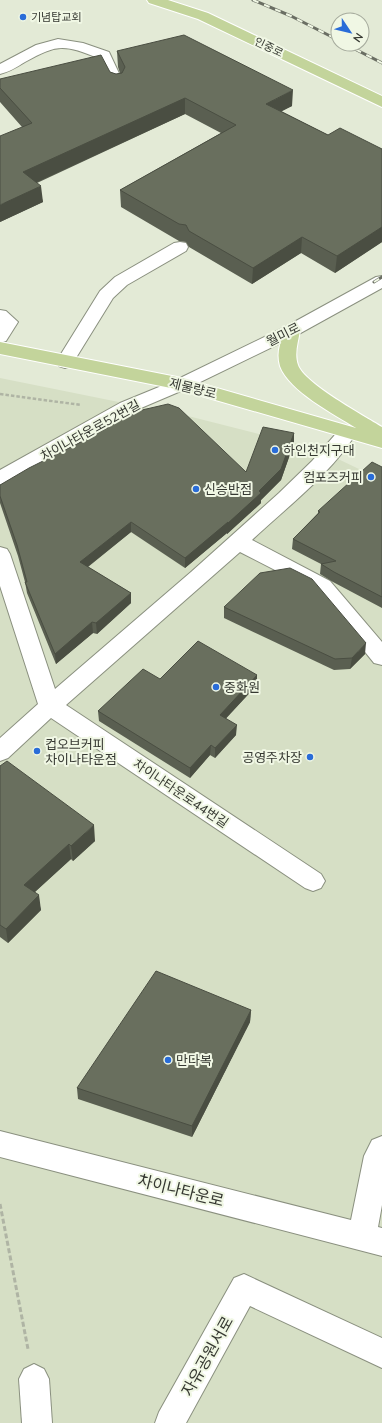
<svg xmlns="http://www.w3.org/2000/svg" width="382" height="1423" viewBox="0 0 382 1423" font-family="'Nunito Sans','Noto Sans KR',sans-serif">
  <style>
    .built { fill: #d6dfc5 }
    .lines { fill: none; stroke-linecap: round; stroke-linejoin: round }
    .minor-casing { stroke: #8a907f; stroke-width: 2 }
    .major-casing { stroke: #fff; stroke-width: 2 }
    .path-far1 { stroke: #afb4a4; stroke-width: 2.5; stroke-dasharray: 3.5 2; stroke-linecap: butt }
    .path { stroke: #afb4a4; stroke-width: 3; stroke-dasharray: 5 2.5; stroke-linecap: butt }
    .minor { fill: #fff; fill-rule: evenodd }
    .major { fill: #c3d49b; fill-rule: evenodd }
    .rail-casing { stroke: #6a6e63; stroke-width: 3 }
    .rail { stroke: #f0f7e4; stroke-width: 2; stroke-dasharray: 6; stroke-linecap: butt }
    .wall { fill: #5a5f51 }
    .shaded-wall { fill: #4a4e42 }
    .building { fill: #696f5e; stroke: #4a4e42 }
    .poi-dot { fill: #296cd8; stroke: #f0f7e4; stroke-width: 1.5 }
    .labels { text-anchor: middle; stroke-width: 4; stroke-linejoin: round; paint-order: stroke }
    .far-poi-label { font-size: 11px; fill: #363932; stroke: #f0f7e4; text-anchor: start }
    .far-street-label { font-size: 11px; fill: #363932; stroke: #f0f7e4 }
    .street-label { font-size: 13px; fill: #363932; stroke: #f0f7e4 }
    .poi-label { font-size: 13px; fill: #363932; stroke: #f0f7e4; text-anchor: start }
    .near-street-label { font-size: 16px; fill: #363932; stroke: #f0f7e4 }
  </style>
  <rect width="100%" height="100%" fill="#e3ead6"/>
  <polygon class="built" points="0,378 188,416 315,448 382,480 382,1423 0,1423"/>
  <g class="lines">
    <defs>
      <g id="minor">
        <path d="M58 39 83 43 109 52 124 84 122 87 117 88 112 87 98 58C64 44 57 44 25 62 17 67 9 72 0 74V64L36 45Z"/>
        <polygon points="180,242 186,243 188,247 186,251 127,285 113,298 71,366 65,368 59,366 56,362 100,291 115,277 174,243"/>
        <polygon points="382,276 382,288 297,335 188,388 134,411 7,484 0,486 0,470 120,403 176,380 285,327 376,277"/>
        <polygon points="0,310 6,311 18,322 6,341 0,343"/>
        <path d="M348 426 355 428 357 432C332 473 287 507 252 540L330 581 382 642V665L374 663 316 591 240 552 66 705 321 874 325 881 321 888 313 891 305 888 51 718 8 758 0 761V738L38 704 0 586V547L7 549 10 554 55 689 191 572 279 493 312 461 341 428Z"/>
        <polygon points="0,1131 351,1220 364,1156 372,1140 382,1136 382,1205 378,1227 382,1228 382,1256 0,1157"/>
        <polygon points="244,1274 382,1338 382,1368 250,1306 186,1423 155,1423 159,1412 234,1278"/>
        <polygon points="34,1364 44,1369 49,1379 52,1423 22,1423 19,1379 24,1369"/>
      </g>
      <g id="major">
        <polygon points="147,0 168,0 208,13 382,96 382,107 198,19 149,3"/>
        <path d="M291 325 297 327 300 331C298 342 294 354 298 365 304 383 364 416 382 427V448L181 390 0 354V342L182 378 356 428C334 414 289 391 280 366 278 359 278 352 280 345 281 338 281 332 285 327Z"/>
      </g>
    </defs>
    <use href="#minor" class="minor-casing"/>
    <use href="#major" class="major-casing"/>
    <polyline class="path-far1" points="0,394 81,405"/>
    <polyline class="path" points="0,1204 28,1349"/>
    <use href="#minor" class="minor"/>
    <use href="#major" class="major"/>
    <defs>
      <g id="rail">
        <polyline points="253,0 291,16 338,40"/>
        <polyline points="345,44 382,63"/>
        <polyline points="374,282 382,277"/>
      </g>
    </defs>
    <use href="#rail" class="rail-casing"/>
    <use href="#rail" class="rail"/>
  </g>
  <g class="wall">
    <polygon points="117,51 292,106 281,111 328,135 382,149 382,242 335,273 301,253 252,284 189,247 186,242 179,241 121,207 120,190 221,133 185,114 37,183 43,202 0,222 22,127 0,102 0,79 110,72 116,74 120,73 118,67"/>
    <polygon points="110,425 246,472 294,443 281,480 261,500 261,503 227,534 227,533 185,568 131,532 88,567 131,593 131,603 97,634 93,633 56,664 27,593 25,582 18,556 0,503 0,485 94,436 94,435 110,427"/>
    <polygon points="382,467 382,608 333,582 320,574 321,564 292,549 293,539 318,513 318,511"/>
    <polygon points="224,607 365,654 350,669 334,670 224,618"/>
    <polygon points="160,679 257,685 226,718 236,735 215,758 210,755 190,778 99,721 98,711"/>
    <polygon points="0,766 95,841 73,861 71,859 35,892 41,910 8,943 0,937"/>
    <polygon points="251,1010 250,1022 192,1137 78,1099 77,1088"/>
  </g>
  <g class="shaded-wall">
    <polygon points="293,90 292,106 265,120 266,104"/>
    <polygon points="185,98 185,114 24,188 23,172"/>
    <polygon points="41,186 43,202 0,222 0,205"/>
    <polygon points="382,227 382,242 335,273 337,256"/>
    <polygon points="302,237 301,253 252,284 253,268"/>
    <polygon points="294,433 294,443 281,480 261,500 261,503 227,534 227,533 185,568 185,558 259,491"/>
    <polygon points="131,522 131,532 81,572 80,562"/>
    <polygon points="131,593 131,603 97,634 96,623"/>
    <polygon points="92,622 93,633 56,664 55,654"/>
    <polygon points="366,643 365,654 350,669 352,658"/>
    <polygon points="257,675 257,685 220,725 220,715"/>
    <polygon points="237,725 236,735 215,758 215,748"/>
    <polygon points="211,745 210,755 190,778 190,768"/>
    <polygon points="94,825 95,841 73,861 71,846"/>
    <polygon points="69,844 71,859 27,899 24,885"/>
    <polygon points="39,895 41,910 8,943 6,929"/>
    <polygon points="251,1010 250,1022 192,1137 192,1126"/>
  </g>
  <g class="building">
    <polygon points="184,35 293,90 266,104 328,135 340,128 382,149 382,227 337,256 302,237 253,268 189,231 186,225 179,224 120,190 236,125 185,98 23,172 41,186 0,205 0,136 32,123 0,88 0,79 101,55 110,72 116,74 122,73 125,67 117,51"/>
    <polygon points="168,404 179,408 246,472 263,427 294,433 281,469 259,491 261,493 227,524 228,522 185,558 131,522 80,562 131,593 96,623 92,622 55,654 25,582 27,582 17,545 0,496 0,485 29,468 95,435 94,435 111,426 110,425 142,410"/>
    <polygon points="372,462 382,467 382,597 334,572 321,564 336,561 293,539 320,512 318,511"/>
    <polygon points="290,568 312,579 366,643 352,658 335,659 224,607 260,573"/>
    <polygon points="198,641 257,675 220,715 237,725 215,748 211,745 190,768 98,711 143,669 160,679"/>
    <polygon points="7,761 94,825 71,846 69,844 24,885 39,895 6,929 0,925 0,766"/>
    <polygon points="156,971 251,1010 192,1126 77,1088"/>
  </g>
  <g class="poi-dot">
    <circle cx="23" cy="17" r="4"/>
    <circle cx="275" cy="450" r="4"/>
    <circle cx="371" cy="477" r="4"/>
    <circle cx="196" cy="489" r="4"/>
    <circle cx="216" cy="687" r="4"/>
    <circle cx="37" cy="751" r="4"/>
    <circle cx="310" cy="757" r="4"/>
    <circle cx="168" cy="1060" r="4"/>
  </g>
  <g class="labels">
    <g class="far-poi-label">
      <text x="31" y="21">기념탑교회</text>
    </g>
    <g class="far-street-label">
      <text transform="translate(269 47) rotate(26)" y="4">인중로</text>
    </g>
    <g class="street-label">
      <text transform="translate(283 334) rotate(-27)" y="5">월미로</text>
      <text transform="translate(193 388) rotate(14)" y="5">제물량로</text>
      <text transform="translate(90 430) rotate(-29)" y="5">차이나타운로52번길</text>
      <text transform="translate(181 793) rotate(34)" y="5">차이나타운로44번길</text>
    </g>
    <g class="poi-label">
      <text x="283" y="455">하인천지구대</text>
      <text x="363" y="482" text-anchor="end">컴포즈커피</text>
      <text x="204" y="494">신승반점</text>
      <text x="224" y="692">중화원</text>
      <text x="45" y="749">컵오브커피<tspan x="45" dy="15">차이나타운점</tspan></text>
      <text x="302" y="762" text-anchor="end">공영주차장</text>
      <text x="176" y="1065">만다복</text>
    </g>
    <g class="near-street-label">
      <text transform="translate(181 1190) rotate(14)" y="6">차이나타운로</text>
      <text transform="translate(207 1356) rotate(-61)" y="6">자유공원서로</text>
    </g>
  </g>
  <g transform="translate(350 32) rotate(125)"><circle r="19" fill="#f0f7e4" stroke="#a6ab9d"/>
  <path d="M0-3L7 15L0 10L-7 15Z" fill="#296cd8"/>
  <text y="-6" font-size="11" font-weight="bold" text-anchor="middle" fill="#363932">N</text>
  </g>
</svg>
